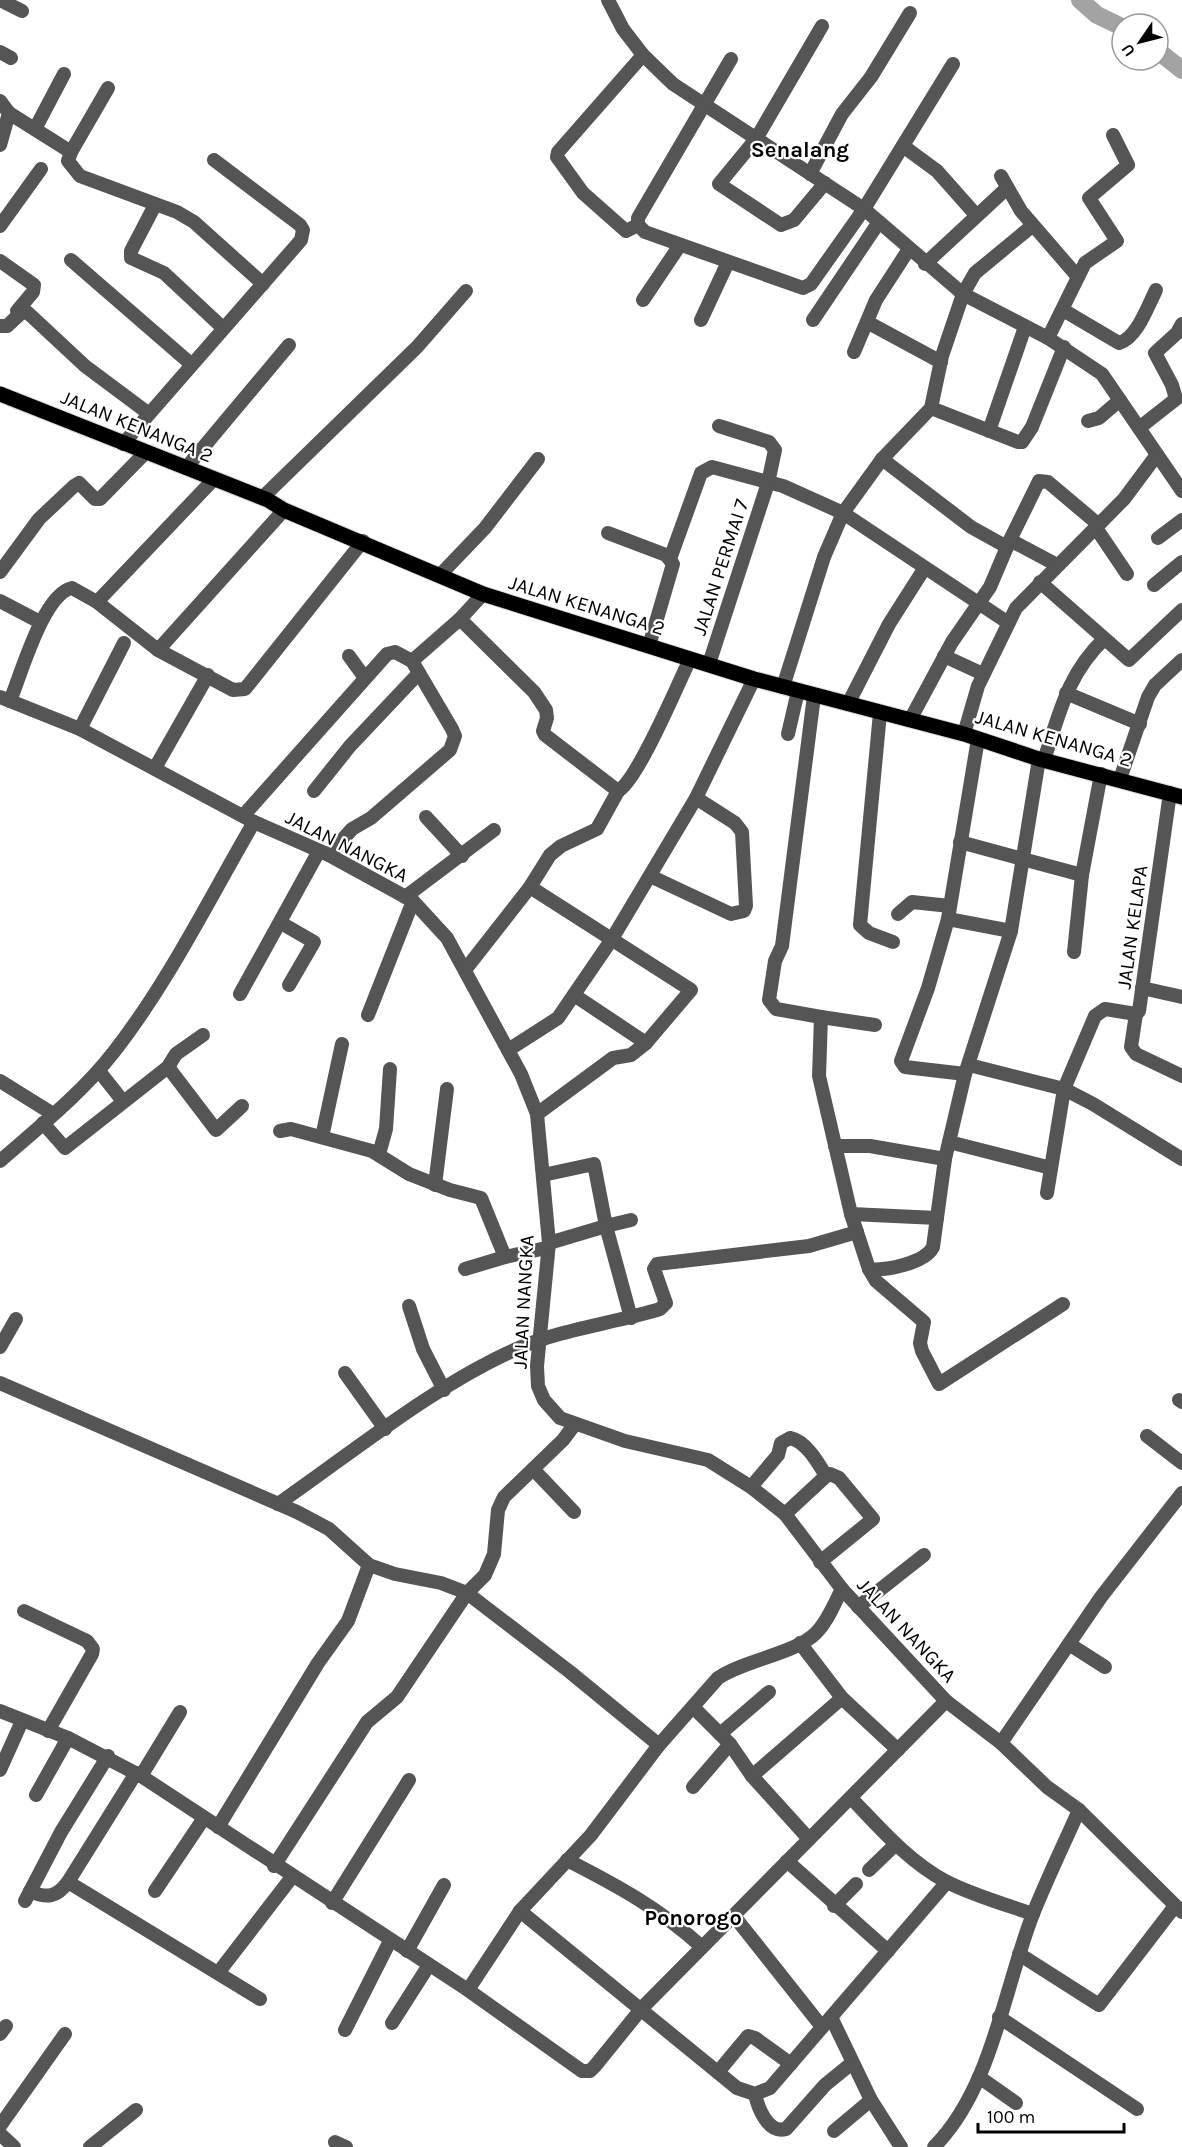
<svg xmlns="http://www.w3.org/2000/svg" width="1182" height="2147" viewBox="0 0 1182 2147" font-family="Karla,sans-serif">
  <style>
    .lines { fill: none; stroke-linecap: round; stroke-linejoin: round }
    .river { stroke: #a3a3a3; stroke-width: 18 }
    .major-casing { stroke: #dbdbdb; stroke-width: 17 }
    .minor { stroke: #555; stroke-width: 14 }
    .major { stroke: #000; stroke-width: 15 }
    .labels { text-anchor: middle; stroke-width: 4.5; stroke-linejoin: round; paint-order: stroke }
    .street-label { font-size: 20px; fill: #000; stroke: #fff }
    .quarter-label { font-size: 22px; font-weight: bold; fill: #000; stroke: #fff }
  </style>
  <rect width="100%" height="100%" fill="#fff"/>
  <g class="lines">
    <g class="river">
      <polyline points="1080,0 1097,15 1122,27"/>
      <polyline points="1158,51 1182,70"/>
    </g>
    <defs>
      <polyline id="major" points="0,394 268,500 284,510 483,594 754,679 964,734 1039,759 1182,797"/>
    </defs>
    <use href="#major" class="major-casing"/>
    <g class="minor">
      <polyline points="0,0 22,11"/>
      <polyline points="608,0 623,29 643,55 673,84 864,209 963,294 1048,338 1102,374 1182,491"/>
      <polyline points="822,26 756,139 719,184 781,225 794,220 825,183"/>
      <polyline points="0,52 11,58"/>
      <polyline points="731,59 638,218 638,225 645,232 803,288 811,284 864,209 953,64"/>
      <polyline points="108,88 71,152 68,161 80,176 177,212 194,222 263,284"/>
      <polyline points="0,101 9,113 71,152"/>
      <polyline points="35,129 64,74"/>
      <polyline points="0,145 9,113"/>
      <polyline points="903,146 937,171 976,215"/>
      <polyline points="810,174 842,114 871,77 910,13"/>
      <polyline points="1001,176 1021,211 1078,277"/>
      <polyline points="155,205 131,251 131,258 164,273 223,328"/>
      <polyline points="638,225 626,231 583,193 557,157 558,152 643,55"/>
      <polyline points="0,226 41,169"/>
      <polyline points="71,260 191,364"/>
      <polyline points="0,261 34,285 33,292 17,311"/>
      <polyline points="925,264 1007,188"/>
      <polyline points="643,300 680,245"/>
      <path d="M1063 310 1119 343C1137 338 1148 306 1156 290"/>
      <polyline points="701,320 728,262"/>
      <polyline points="813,320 879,222"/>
      <polyline points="867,322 941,362"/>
      <polyline points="0,326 7,326 21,313 27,312 85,366 148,413"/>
      <polyline points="1048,338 1085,263 1117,241 1089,198 1128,165 1113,135"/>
      <polyline points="854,352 876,300 909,249"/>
      <polyline points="931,408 1018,442 1022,442 1032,427 1064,347"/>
      <polyline points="1088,421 1099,418 1120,400"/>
      <polyline points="1139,428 1176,399 1172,385 1155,353 1177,333 1182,324"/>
      <polyline points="989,431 1025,327"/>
      <polyline points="123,444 301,240 303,230 300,225 214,160"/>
      <polyline points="882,459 971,527 1007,547"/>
      <polyline points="186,468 289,345"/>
      <polyline points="262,498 417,347 466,291"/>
      <polyline points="1096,528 1127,574"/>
      <polyline points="608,533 666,555 673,564 649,646"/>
      <polyline points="1158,538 1182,520"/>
      <polyline points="1010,540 1057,565"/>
      <polyline points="670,559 701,473 712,467 783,486 843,513 1007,622"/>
      <polyline points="0,572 39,519 74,486 79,483 95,499 100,499 146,452"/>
      <polyline points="440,575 485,528 538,459"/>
      <polyline points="1040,582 1129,660 1182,610"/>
      <polyline points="1154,585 1182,562"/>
      <polyline points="0,601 40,622"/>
      <polyline points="97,602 214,479"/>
      <path d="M460 619 534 692 546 710 547 718 543 731 545 735 618 791C638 780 678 684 690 659"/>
      <polyline points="158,650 284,510"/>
      <polyline points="349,656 365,678"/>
      <polyline points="944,656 983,674"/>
      <polyline points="412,661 460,619 483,594"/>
      <polyline points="709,664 768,483 775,450 769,442 719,426"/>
      <polyline points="783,687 824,557 843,513 882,459 931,408 942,356 963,294 975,273 1032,226"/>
      <polyline points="1066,693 1140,724"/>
      <path d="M814 696 782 946 775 961 769 1000 776 1009 821 1017 819 1076 851 1214 869 1269C886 1271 925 1263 933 1247L945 1159 965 1074 1011 931 1039 759"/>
      <polyline points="0,697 80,729 254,822 329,855 413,901 447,938 521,1074 537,1114 549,1243 537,1366 538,1386 544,1400 560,1418 625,1441 708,1460 751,1487 785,1514 842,1589 946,1701 1001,1743 1047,1787 1079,1810 1182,1912"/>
      <path d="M10 701C21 675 43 594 72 588L97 602 158 650 233 690 245 689 363 541"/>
      <polyline points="848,704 889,624 924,569"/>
      <polyline points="880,713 860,925 869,933 893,942"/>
      <polyline points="910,720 952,642 990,587 1010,540 1039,481 1048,482 1099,525"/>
      <polyline points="80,729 124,643"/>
      <polyline points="788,734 798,691"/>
      <polyline points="964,734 978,686 1016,608 1124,499 1156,456"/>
      <path d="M1044 760C1060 712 1067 675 1104 639"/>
      <polyline points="155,768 208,675"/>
      <polyline points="1120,779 1148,697 1155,685 1182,660"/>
      <polyline points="314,791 350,746 419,673"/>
      <polyline points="243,816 387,654 395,652 412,661 452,729 455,736 450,750 371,818 352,829 329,855"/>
      <polyline points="426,817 462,856"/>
      <polyline points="960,842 1082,875"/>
      <polyline points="650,876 731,914 744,911 746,906 742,832 735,823 696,798"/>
      <polyline points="530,887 691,990 646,1043 631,1055 613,1058 537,1114"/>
      <polyline points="405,897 494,830"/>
      <polyline points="898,914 912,902 950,906"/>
      <polyline points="948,919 1011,931"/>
      <polyline points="281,923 314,942 289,985"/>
      <polyline points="1074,952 1082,875 1101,774"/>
      <polyline points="465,970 530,887 550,855 561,846 597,829 618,791"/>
      <polyline points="1142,988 1182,997"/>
      <polyline points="240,994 319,851"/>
      <polyline points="574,995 646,1043"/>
      <polyline points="1136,1014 1131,1047 1136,1054 1182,1076"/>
      <polyline points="368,1015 413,901"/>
      <polyline points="821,1017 875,1025"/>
      <polyline points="508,1050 558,1018 612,939 696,798 754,679"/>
      <polyline points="969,1065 1064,1089 1093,1104 1182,1159"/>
      <polyline points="168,1067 216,1130 242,1106"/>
      <polyline points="99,1071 122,1100"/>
      <polyline points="965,1074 905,1067 901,1061 928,988 948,919 978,739"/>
      <polyline points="0,1081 53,1114"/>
      <polyline points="43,1123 65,1148 168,1067 176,1054 203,1035"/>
      <polyline points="280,1131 291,1129 372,1151 409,1174 450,1190 481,1198 505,1257"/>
      <polyline points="322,1137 342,1044"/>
      <polyline points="949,1142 1051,1168"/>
      <polyline points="835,1146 870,1146 945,1159"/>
      <polyline points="379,1154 386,1129 390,1069"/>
      <path d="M0 1161C39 1127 81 1094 113 1053 168 983 209 899 254 822"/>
      <polyline points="543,1175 594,1164 606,1226 631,1220"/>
      <polyline points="435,1185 447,1089"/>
      <polyline points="1047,1193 1064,1089 1095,1016 1105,1009 1136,1014 1139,1011 1170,793"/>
      <polyline points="851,1214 937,1218"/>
      <polyline points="549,1243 606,1226 631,1318"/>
      <polyline points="465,1269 505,1257 546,1248"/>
      <polyline points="869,1269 876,1281 924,1322 920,1343 922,1351 939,1384 1063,1304"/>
      <polyline points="409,1306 423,1349 444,1390"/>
      <polyline points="0,1347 16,1319"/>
      <polyline points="345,1373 385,1429"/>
      <polyline points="0,1383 297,1512 329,1529 369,1565 395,1574 441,1583 467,1593 570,1672 659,1745"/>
      <polyline points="1179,1400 1182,1402"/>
      <polyline points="1147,1436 1182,1463"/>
      <polyline points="533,1469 574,1512"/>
      <path d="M751 1487 778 1455 781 1443 790 1438C806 1441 819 1464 826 1476L830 1474 839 1478 873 1519 820 1562"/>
      <path d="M278 1504C353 1452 436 1384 519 1348 563 1329 614 1323 660 1309L666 1303 654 1269 657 1264 809 1246 857 1232"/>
      <polyline points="785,1514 826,1476"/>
      <polyline points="858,1607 924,1555"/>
      <polyline points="24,1611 87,1641 93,1649 92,1654 48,1731"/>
      <polyline points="800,1643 842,1698 898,1750"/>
      <polyline points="1069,1644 1105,1667"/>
      <polyline points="693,1707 730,1744 752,1776 809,1839"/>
      <polyline points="0,1711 68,1738 141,1776 468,1990 582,2071 590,2071 595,2066 642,2008 946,1701"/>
      <polyline points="720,1734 769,1692"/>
      <polyline points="1001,1743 1101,1597 1182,1493"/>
      <polyline points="0,1770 22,1721"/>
      <polyline points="141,1776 180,1712"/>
      <polyline points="752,1776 842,1698"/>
      <polyline points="693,1787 730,1744"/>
      <polyline points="36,1795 68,1738"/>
      <path d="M851 1798C880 1828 908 1861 945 1881 972 1895 1004 1904 1033 1914"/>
      <polyline points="218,1827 318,1663 348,1621 369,1565"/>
      <path d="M567 1860C618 1886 660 1909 702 1947"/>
      <polyline points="787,1861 888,1951"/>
      <polyline points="274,1866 367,1722 397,1697 467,1593 485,1575 494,1554 498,1510 504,1497 563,1440 575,1424"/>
      <polyline points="869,1870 896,1844"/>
      <polyline points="68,1882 136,1773"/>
      <path d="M30 1891C47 1899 57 1897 68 1882L260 1999"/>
      <polyline points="155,1891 204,1818"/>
      <polyline points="25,1901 61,1832 108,1756"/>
      <polyline points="332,1903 409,1780"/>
      <polyline points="834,1906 856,1884"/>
      <polyline points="520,1911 737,2088 755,2094 770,2088 947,1882"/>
      <polyline points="734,1916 822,2027"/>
      <polyline points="407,1951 444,1885"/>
      <polyline points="1019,1954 1099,2005 1175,1906"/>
      <polyline points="218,1973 292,1877"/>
      <path d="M468 1990 520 1911 591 1835 659 1745 718 1678C744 1660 795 1654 816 1633 828 1621 834 1604 842 1589"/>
      <polyline points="831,2017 871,2100 901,2147"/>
      <polyline points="999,2017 1137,2109"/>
      <polyline points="392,2023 429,1965"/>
      <polyline points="345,2030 390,1941"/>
      <polyline points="0,2034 6,2026"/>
      <polyline points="718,2072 748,2036 755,2038 791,2064"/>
      <polyline points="979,2077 1016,2103"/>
      <path d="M755 2094C758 2108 768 2134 786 2129L825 2085 852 2063"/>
      <polyline points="0,2126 65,2034"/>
      <polyline points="834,2131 871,2100"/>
      <polyline points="0,2134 14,2147"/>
      <polyline points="335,2142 346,2147"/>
      <polyline points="90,2147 136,2110"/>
      <path d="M934 2147C992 2089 1004 1988 1033 1914 1047 1879 1064 1844 1079 1810"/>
    </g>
    <use href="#major" class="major"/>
  </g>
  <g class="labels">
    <g class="street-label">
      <text transform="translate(137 426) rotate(22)" y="7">JALAN KENANGA 2</text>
      <text transform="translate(720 567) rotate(-72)" y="7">JALAN PERMAI 7</text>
      <text transform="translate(587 605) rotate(17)" y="7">JALAN KENANGA 2</text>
      <text transform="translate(1054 738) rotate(16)" y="7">JALAN KENANGA 2</text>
      <text transform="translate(347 846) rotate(27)" y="7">JALAN NANGKA</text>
      <text transform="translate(1132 927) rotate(-82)" y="7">JALAN KELAPA</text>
      <text transform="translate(523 1302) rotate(-87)" y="7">JALAN NANGKA</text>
      <text transform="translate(907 1630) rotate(47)" y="7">JALAN NANGKA</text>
    </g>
    <g class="quarter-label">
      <text x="800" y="157">Senalang</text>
      <text x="693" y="1925">Ponorogo</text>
    </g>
  </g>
  <g transform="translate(1140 42) rotate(235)"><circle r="28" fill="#ffffff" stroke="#999999" stroke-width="1.5"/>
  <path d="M0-4.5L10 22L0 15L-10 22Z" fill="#000000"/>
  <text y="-9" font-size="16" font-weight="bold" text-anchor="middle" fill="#000000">U</text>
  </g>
  <path d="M978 2123v9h146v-9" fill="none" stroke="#000000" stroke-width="3"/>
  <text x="987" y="2123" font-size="18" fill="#000000" stroke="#ffffff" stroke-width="4.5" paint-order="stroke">100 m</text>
</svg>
